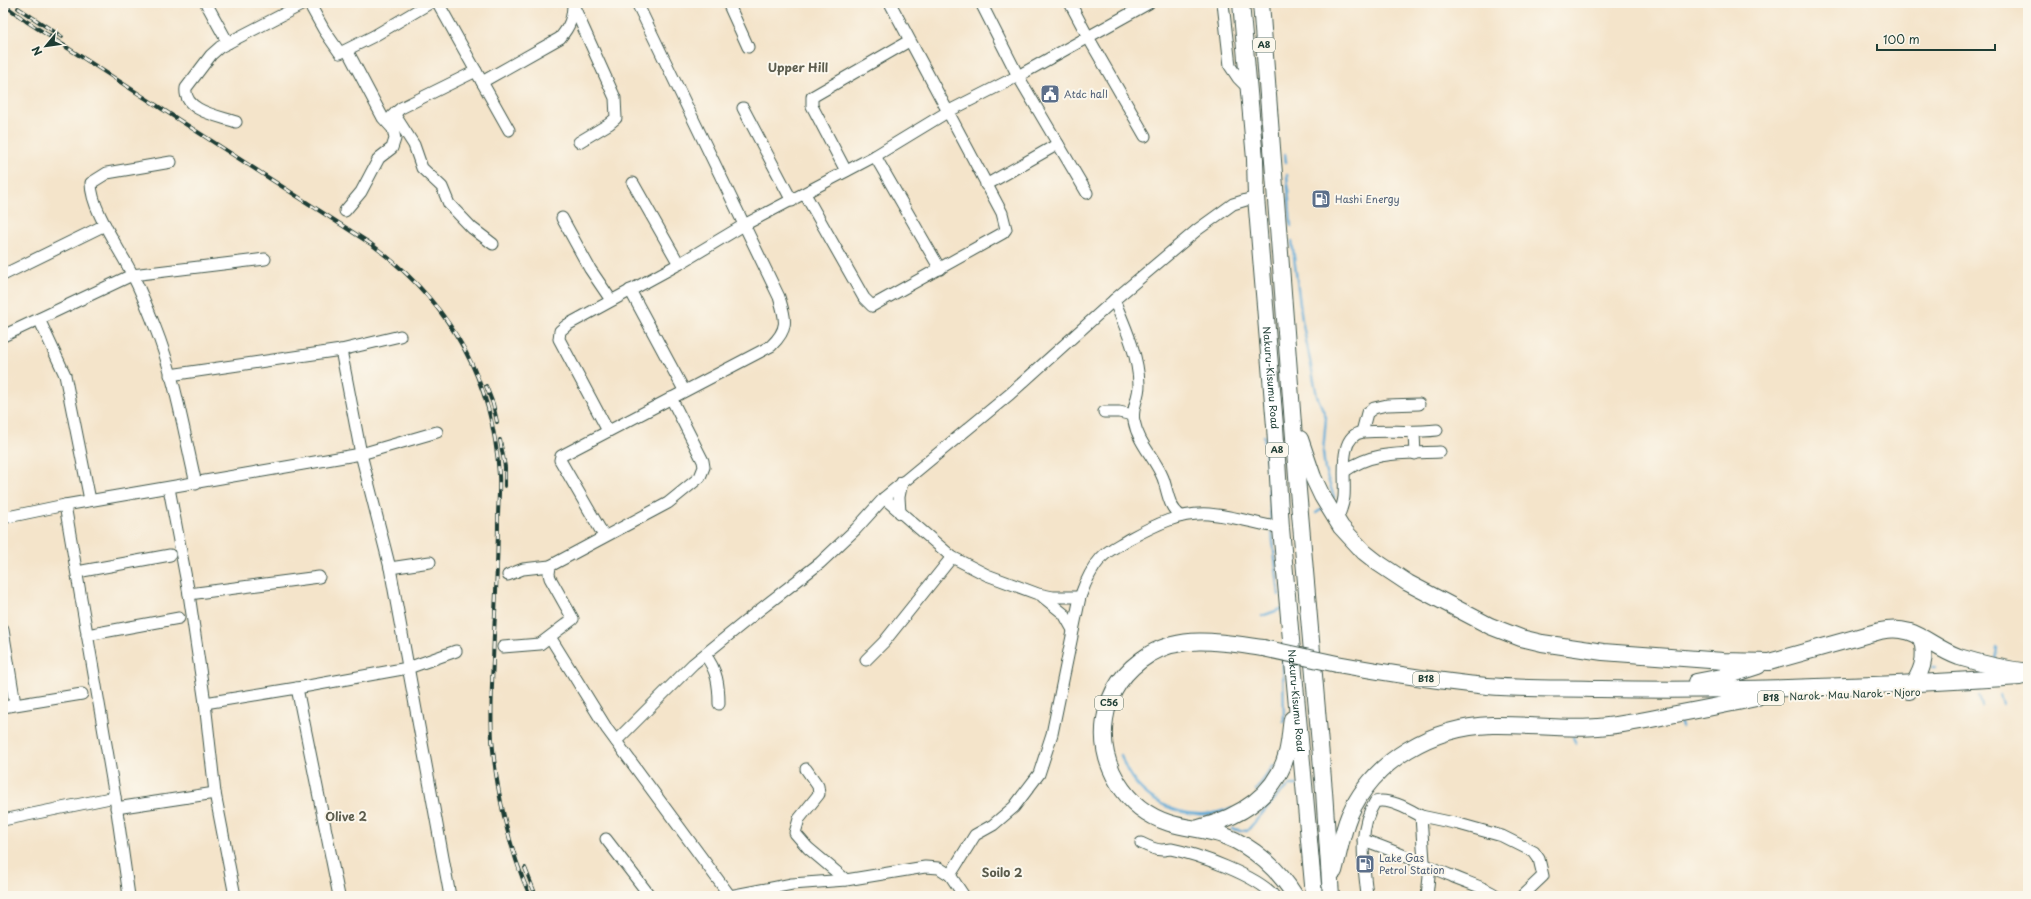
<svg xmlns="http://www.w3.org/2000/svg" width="2031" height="899" viewBox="0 0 2031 899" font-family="'Playpen Sans',sans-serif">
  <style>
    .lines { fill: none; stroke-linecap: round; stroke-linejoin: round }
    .stream { stroke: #5ea9d6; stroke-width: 2.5 }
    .minor-casing { stroke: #3f564a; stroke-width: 13 }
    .highway-casing { stroke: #3f564a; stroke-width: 18 }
    .minor { stroke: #fff; stroke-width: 11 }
    .highway { stroke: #fff; stroke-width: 16 }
    .rail-casing { stroke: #1f3d34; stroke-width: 4 }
    .rail { stroke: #fbf7ec; stroke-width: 2.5; stroke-dasharray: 8; stroke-linecap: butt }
    .highway-bridge-casing { stroke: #3f564a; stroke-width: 18; stroke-linecap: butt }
    .highway-bridge { stroke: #fff; stroke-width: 16 }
    .labels { text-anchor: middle; stroke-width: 4; stroke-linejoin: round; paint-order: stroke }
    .shield { fill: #fbf7ec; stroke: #61756b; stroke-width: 1 }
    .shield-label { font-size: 9px; font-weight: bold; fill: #1f3d34 }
    .service-label { font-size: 10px; fill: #4e5e75; stroke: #fbf7ec; text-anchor: start }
    .street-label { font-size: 10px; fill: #1f3d34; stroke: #fbf7ec }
    .quarter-label { font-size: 12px; font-weight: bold; fill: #5c5d4e; stroke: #fbf7ec }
  </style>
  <rect width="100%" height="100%" fill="#fbf7ec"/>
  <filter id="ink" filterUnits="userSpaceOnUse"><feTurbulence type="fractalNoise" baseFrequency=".025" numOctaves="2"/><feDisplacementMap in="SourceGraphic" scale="8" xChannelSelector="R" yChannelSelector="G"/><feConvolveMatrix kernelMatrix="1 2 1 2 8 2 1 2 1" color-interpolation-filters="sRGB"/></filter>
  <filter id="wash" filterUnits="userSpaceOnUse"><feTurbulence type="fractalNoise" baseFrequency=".012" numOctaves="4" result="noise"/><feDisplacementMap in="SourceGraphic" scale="16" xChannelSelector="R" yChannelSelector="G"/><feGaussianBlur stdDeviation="0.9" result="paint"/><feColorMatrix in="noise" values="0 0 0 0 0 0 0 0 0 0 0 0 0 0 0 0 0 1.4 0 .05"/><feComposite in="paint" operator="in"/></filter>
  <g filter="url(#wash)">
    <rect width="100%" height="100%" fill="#f4e4ca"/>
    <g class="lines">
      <g class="stream">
        <polyline points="1285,154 1286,162"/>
        <polyline points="1287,175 1291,226"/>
        <polyline points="1292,241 1302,320 1317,396 1326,417 1323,452 1325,470 1334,497 1331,501"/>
        <polyline points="1264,436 1271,520"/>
        <polyline points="1316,513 1322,509"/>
        <polyline points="1272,533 1279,595"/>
        <polyline points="1262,616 1281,609"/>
        <polyline points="1995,660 1997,648"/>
        <polyline points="1283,661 1284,722"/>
        <polyline points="1933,667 1935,667"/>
        <polyline points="1999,695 2002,705"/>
        <polyline points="1979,697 1982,706"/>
        <polyline points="1680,721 1682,727"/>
        <polyline points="1573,737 1576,744"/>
        <path d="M1121 755C1133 800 1188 827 1231 808"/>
        <polyline points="1256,790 1274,765"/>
        <polyline points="1232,829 1247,831 1280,793 1291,785 1297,785"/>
      </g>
    </g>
  </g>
  <g filter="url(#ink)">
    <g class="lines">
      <defs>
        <g id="minor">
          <polyline points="206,3 228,43"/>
          <polyline points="309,3 324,30 340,53 374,36 430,3"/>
          <path d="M438 3 482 82 560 38C570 26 573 18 573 3"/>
          <polyline points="728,3 748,47"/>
          <polyline points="981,3 1018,76 1087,193"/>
          <polyline points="1070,3 1088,37 1145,136"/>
          <polyline points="1223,3 1230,66 1238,78 1248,88"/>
          <polyline points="574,7 615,98 616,118 609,124 579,142"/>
          <polyline points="482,82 509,130"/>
          <polyline points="743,108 792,201"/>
          <polyline points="396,112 396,117 414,145 422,168 442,187 449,204 472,228 493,244"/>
          <polyline points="392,116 401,108 476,71"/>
          <path d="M236 122C219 116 183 111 186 88L211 55 220 47 305 3"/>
          <polyline points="875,156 940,269"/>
          <path d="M171 162 107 173 91 183C91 210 120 249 132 274 141 291 148 309 155 327 175 377 184 432 196 484"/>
          <polyline points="846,171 812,106 812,97 909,41"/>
          <polyline points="633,183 679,264"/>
          <polyline points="986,185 1058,144"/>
          <polyline points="805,194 864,298 872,306 1003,233 1006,229 1002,213 890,3"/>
          <polyline points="345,211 361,192 379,158 392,148 395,139 393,129 383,118 347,50"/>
          <polyline points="562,218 590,269 611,300"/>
          <polyline points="3,275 105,225"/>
          <polyline points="630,290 684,390"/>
          <path d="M1114 300C1125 326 1139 357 1139 385 1139 398 1131 409 1134 421 1138 443 1155 458 1163 478 1168 492 1168 507 1181 516"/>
          <polyline points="39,319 65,375 90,500"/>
          <polyline points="3,336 132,275 265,259"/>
          <polyline points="341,350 361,454 390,568 450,896"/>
          <polyline points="170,375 341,350 400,336"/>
          <polyline points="1104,412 1119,412 1133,415"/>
          <polyline points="608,431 559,339 560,331 567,325 679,264 744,225 875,156 949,111 1018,76 1149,3"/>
          <polyline points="1362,432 1367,413 1374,408 1387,405 1419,404"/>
          <polyline points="1414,433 1415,454"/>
          <path d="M1345 471C1374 450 1406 454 1440 452"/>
          <polyline points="169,488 189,594 205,703 215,793 235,896"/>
          <polyline points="884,498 952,557 987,575 1038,594 1053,597 1080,597"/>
          <polyline points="65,505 115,797 129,896"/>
          <polyline points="900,513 899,497 902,482"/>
          <polyline points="3,518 65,505 361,454 437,432"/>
          <path d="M1337 520C1340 512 1343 506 1344 497 1346 479 1337 435 1363 432 1388 430 1412 433 1437 430"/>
          <path d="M604 536 560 460 561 456 771 346C789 329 786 320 779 297L637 3"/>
          <polyline points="390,568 430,562"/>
          <polyline points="77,572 170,555"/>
          <polyline points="508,575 523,569 550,566 668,503 700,477 704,467 703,461 671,398"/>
          <polyline points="189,594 319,577"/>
          <polyline points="1043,597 1064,614 1073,630"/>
          <polyline points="3,630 15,704"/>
          <polyline points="87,635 179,618"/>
          <polyline points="550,637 607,729 730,896"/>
          <polyline points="503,647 540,644 573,619 550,578 549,574 550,566"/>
          <path d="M705 655C717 670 719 685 719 704"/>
          <polyline points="866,660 884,642 952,557"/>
          <polyline points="297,688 339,896"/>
          <polyline points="205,703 297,688 408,668 456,651"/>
          <polyline points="3,707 82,694"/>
          <polyline points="616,741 693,664 757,612 820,563 856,529 884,498 1010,394 1114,300 1197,230 1233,204 1256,197"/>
          <polyline points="806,769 818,786 819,794 799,819 795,833 808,848 846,880"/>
          <polyline points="116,808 215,793"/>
          <polyline points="1421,816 1459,824 1502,836 1534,852 1539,859 1543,876 1522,896"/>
          <polyline points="3,820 115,797"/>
          <polyline points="606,839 650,896"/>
          <path d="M1363 840C1394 850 1422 864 1452 876 1467 883 1483 886 1497 896"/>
          <path d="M1141 843C1147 846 1155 850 1162 850 1165 850 1168 849 1171 849 1197 854 1258 876 1274 896"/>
          <path d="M950 875 975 835 993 825 1014 807 1039 774 1052 734 1080 597C1085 583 1091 569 1101 558 1109 549 1120 545 1129 539 1155 525 1180 512 1209 514 1233 516 1258 524 1281 528"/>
          <polyline points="730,896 792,884 846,880 925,867 939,868 950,875 964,896"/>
          <path d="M1367 896C1364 864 1357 830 1375 802 1388 797 1410 810 1421 816L1424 862"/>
          <polyline points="1427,896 1430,867"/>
        </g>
        <g id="highway">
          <path id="s1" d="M1241 3 1255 159 1256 197 1275 426 1281 528 1314 896"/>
          <polyline points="1261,3 1298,490 1324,791 1331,896"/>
          <path d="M1300 439 1313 477 1322 496 1341 527 1364 552 1378 563 1408 583 1490 626 1521 638 1542 643 1603 652 1723 661 1769 662 1880 631C1915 623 1928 646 1959 657 1982 664 2005 669 2028 672"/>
          <path d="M1263 648C1226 643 1184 634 1150 654 1126 669 1109 691 1105 719 1098 764 1125 809 1169 823 1188 829 1207 829 1225 836 1254 847 1279 870 1295 896"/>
          <path d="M1337 664C1387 673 1437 681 1487 686 1524 689 1563 688 1600 689 1740 692 1880 686 2020 677"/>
          <polyline points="1696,682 1727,676 1758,666"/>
          <path d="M1909 691C1921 673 1928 659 1921 638"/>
          <path d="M1199 828C1239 817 1276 796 1287 753 1290 742 1290 730 1292 719"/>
          <path d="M1334 871C1339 853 1342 833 1349 816 1374 759 1433 727 1492 725 1528 724 1563 730 1598 727 1624 725 1650 719 1676 714 1703 709 1729 704 1756 698"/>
        </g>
      </defs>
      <use href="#minor" class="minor-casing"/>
      <use href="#highway" class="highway-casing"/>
      <use href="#minor" class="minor"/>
      <use href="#highway" class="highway"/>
      <defs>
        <g id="rail">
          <path d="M3 4 26 21 371 244C449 302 493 377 499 475 500 489 498 504 498 518 498 556 496 595 494 634 493 668 490 704 492 739 496 789 509 850 530 896"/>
          <polyline points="18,8 62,37"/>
          <polyline points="486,386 493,404 497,422"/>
          <polyline points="500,440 505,467 505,486"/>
          <polyline points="525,868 536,896"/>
        </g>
      </defs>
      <use href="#rail" class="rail-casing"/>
      <use href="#rail" class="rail"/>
      <defs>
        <polyline id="highway-bridge" points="1263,648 1337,664"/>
      </defs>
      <use href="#highway-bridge" class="highway-bridge-casing"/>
      <use href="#highway-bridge" class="highway-bridge"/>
    </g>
  </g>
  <defs>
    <symbol id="civic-square" viewBox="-11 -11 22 22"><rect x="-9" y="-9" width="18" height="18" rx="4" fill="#5c6f8a" stroke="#fbf7ec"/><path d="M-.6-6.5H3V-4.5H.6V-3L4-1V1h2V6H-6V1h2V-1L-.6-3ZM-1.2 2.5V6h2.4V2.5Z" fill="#fff"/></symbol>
    <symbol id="fuel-square" viewBox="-11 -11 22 22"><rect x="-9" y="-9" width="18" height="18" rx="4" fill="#5c6f8a" stroke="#fbf7ec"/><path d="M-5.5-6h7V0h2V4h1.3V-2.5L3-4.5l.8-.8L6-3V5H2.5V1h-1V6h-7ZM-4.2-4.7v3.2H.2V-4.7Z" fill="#fff"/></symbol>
  </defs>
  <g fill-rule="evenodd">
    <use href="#civic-square" x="1039" y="83" width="22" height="22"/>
    <use href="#fuel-square" x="1310" y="188" width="22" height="22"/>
    <use href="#fuel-square" x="1354" y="853" width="22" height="22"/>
  </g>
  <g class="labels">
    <g class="shield">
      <rect x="1253" y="38" width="22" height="14" rx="3"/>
      <rect x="1266" y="443" width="22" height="14" rx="3"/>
      <rect x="1413" y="672" width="26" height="14" rx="3"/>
      <rect x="1758" y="691" width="26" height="14" rx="3"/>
      <rect x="1095" y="696" width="28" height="14" rx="3"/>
    </g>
    <g class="shield-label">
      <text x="1264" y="48">A8</text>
      <text x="1277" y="453">A8</text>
      <text x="1426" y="682">B18</text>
      <text x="1771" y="701">B18</text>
      <text x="1109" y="706">C56</text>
    </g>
    <g class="service-label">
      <text x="1064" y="98">Atdc hall</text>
      <text x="1335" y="203">Hashi Energy</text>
      <text x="1379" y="862">Lake Gas<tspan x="1379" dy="12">Petrol Station</tspan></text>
    </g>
    <g class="street-label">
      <text dy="4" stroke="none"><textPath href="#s1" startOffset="376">Nakuru-Kisumu Road</textPath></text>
      <text transform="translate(1855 694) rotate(-2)" y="4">Narok- Mau Narok - Njoro</text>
      <text dy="4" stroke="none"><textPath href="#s1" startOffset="700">Nakuru-Kisumu Road</textPath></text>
    </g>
    <g class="quarter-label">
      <text x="798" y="72">Upper Hill</text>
      <text x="346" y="821">Olive 2</text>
      <text x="1002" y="877">Soilo 2</text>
    </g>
  </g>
  <rect width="2031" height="899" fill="none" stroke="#fbf7ec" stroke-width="16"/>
  <g transform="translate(46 46) rotate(241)" stroke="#fbf7ec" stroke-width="3" paint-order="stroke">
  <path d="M0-3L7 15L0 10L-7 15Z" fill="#1f3d34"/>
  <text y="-6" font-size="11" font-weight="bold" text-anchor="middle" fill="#1f3d34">N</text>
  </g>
  <path d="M1877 44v6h118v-6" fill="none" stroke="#1f3d34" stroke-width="2"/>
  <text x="1883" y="44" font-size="12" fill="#1f3d34" stroke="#fbf7ec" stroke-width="3" paint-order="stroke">100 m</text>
</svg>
